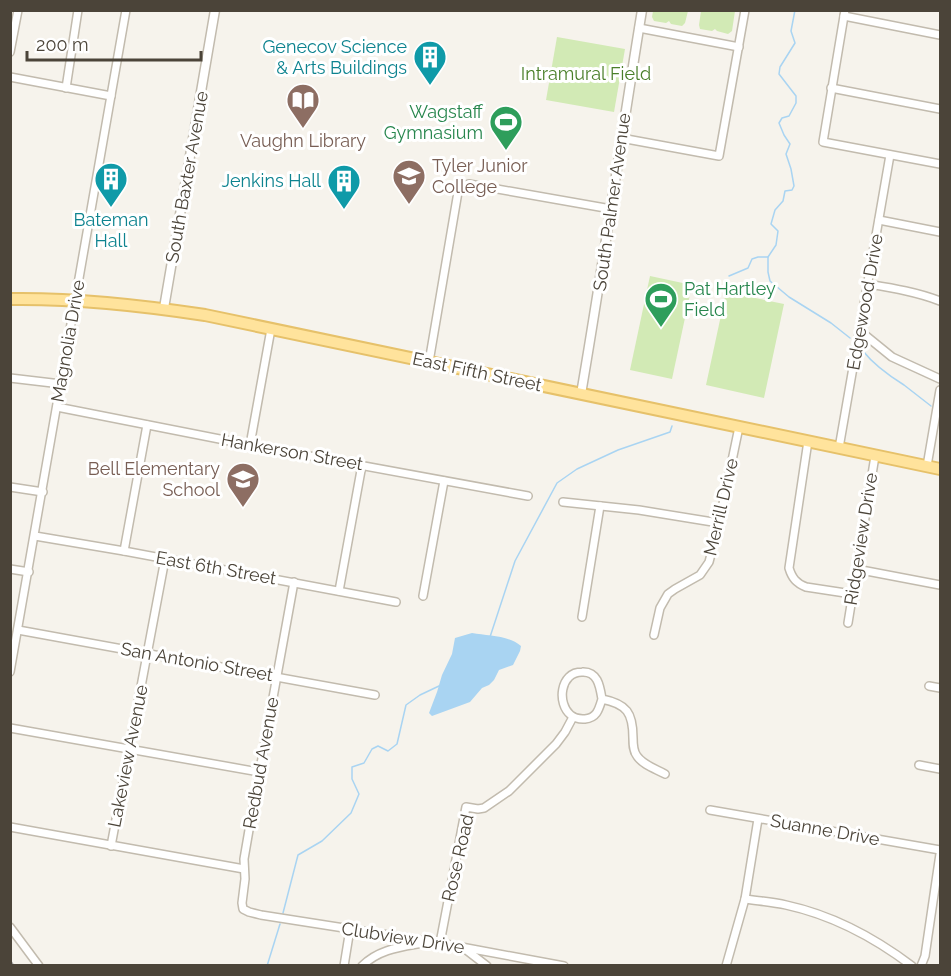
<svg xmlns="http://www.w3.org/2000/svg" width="951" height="976" viewBox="0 0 951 976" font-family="Raleway,sans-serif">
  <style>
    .green { fill: #d2eab5 }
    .water { fill: #a9d4f2 }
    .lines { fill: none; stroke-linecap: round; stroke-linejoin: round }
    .stream { stroke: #a9d4f2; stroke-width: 1.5 }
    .minor-casing { stroke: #c2bbae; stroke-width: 10 }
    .tertiary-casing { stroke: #c2bbae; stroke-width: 11 }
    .primary-casing { stroke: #e6c16a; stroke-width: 14 }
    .minor { stroke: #fff; stroke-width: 7 }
    .tertiary { stroke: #fff; stroke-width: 8 }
    .primary { stroke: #ffe39c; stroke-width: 10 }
    .rail { stroke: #9a9a9a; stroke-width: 1.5; stroke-dasharray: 8 8; stroke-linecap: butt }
    .labels { text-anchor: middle; stroke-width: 6; stroke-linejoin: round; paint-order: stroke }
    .culture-label { font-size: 18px; fill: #0d838f; stroke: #fff; text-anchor: end }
    .park-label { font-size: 18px; fill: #4a7f2a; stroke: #fff }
    .leisure-label { font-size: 18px; fill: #27864d; stroke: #fff; text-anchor: end }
    .education-label { font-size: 18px; fill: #785e54; stroke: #fff }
    .street-label { font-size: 18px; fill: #4b4439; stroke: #fff }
  </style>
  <rect width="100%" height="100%" fill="#f6f3ec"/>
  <g class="green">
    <polygon points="653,11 688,11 685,23 682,26 671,24 669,21 666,23 654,21 652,17"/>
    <polygon points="701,11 735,11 732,31 728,34 717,31 715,29 712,31 700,29 699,25"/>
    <polygon points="557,37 625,49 614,112 546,100"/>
    <polygon points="650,276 692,285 672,379 630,370"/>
    <polygon points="726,292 784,304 764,398 706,385"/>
  </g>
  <path class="water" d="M472 633C488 636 508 635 521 646L520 651 513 665 499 670 494 680 489 685 482 688 470 702 432 716 429 713 437 692 442 675 452 654 455 638Z"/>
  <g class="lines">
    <g class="stream">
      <polyline points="795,10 791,31 795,43 780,67 779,74 796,96 796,103 789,116 782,118 779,123 784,135 790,144 786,154 791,169 794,186 792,190 785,191 783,201 775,210 771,224 778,231 776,245 768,257 768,272 770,281 789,297 831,323 850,338"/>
      <polyline points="729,276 748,268 752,259 758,257 768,257"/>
      <path d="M863 351C874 365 888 375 904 385 913 392 922 399 931 406"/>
      <polyline points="490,637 515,561 557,483 577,469 618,450 670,432 672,426"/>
      <polyline points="283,913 298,855 322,841 351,813 359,794 352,779 352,767 364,763 372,749 378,746 388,751 397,744 406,705 420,695 439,686"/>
      <polyline points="267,966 280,924"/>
    </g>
    <defs>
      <g id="minor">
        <polyline points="845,10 823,142 940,164"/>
        <polyline points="844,16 940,35"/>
        <polyline points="639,28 739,47"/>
        <polyline points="10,52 18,10"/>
        <polyline points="10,77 111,96"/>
        <polyline points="66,88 78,10"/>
        <polyline points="831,88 940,109"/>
        <polyline points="621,138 719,156 745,10"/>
        <polyline points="879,220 940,232"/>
        <path d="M868 284C892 288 917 292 940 301"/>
        <polyline points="860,331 892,357 940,379"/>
        <polyline points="429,362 458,192 460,187 469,184 611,209"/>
        <polyline points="10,378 61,384"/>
        <polyline points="57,407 250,445 528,496"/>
        <path d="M808 441 789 568C792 578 796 583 806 587L852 594"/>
        <polyline points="250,445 271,329"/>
        <polyline points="839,448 890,155"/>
        <polyline points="927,466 940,390"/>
        <polyline points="10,487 43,492"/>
        <polyline points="563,502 639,510 719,523"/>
        <polyline points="35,536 124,551 396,602"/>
        <polyline points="124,551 147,425"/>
        <polyline points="10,569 29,572"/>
        <polyline points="856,569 940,585"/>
        <polyline points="294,582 249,830 244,859 245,879 242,903 243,909 249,912 261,915 440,943 564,966"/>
        <polyline points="339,591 362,465"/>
        <polyline points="423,596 444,481"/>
        <polyline points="582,617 600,506"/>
        <polyline points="848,623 875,456"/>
        <polyline points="18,630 375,695"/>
        <polyline points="654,635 660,608 668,594 675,589 700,575 709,562 719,523 739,427"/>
        <polyline points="10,672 126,10"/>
        <polyline points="929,686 940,688"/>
        <path d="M602 699C599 709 597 718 585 719 562 721 556 690 569 677 572 674 577 672 582 672 598 671 600 687 602 699 627 704 633 713 633 738 633 744 633 751 637 756 643 765 656 769 665 774"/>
        <polyline points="10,728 259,772"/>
        <polyline points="919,765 940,769"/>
        <polyline points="710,810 940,850"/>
        <polyline points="10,827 244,869"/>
        <polyline points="111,846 165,559"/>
        <path d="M745 899C759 901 773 902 786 905 832 915 875 938 912 966"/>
        <polyline points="10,927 39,966"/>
        <polyline points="440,943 466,807 478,809 484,808 509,791 556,744 565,732 573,717"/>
        <polyline points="465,949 487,966"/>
        <polyline points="344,966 350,929"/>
        <path d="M362 966C379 949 401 947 423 943"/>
        <polyline points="726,966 745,899 758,819"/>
        <polyline points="921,966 925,956 940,854"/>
      </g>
      <g id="tertiary">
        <polyline points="164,308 215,10"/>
        <path d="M581 394C603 266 621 138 642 10"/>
      </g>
      <path id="primary" d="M10 299C76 298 140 305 205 315L940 469"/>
    </defs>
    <use href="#minor" class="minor-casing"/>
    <use href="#tertiary" class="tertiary-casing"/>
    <use href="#primary" class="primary-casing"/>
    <use href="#minor" class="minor"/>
    <use href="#tertiary" class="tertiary"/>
    <use href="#primary" class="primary"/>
    <polyline class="rail" points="10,960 14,966"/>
  </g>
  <defs>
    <symbol id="building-pin" viewBox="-11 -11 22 30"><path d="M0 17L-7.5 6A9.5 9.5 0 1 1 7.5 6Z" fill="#0f9aa8" stroke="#fff"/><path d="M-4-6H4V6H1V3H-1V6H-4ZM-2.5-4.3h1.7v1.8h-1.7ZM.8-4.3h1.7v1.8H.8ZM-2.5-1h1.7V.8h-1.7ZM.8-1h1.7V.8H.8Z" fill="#fff"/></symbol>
    <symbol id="library-pin" viewBox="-11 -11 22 30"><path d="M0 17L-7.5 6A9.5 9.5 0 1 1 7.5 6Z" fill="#8d6e63" stroke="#fff"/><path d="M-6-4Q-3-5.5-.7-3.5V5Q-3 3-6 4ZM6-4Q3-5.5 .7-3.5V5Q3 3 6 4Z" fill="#fff"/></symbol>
    <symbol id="stadium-pin" viewBox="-11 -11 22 30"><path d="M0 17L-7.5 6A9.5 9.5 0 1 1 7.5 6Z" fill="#2e9e5b" stroke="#fff"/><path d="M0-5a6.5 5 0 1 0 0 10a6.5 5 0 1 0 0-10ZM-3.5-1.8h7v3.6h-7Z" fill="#fff"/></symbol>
    <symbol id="university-pin" viewBox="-11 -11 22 30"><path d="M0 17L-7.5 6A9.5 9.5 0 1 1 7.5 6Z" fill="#8d6e63" stroke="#fff"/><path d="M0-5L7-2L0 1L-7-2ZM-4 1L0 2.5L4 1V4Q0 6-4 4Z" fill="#fff"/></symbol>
    <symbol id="school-pin" viewBox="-11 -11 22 30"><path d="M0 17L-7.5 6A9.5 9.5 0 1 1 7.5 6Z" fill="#8d6e63" stroke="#fff"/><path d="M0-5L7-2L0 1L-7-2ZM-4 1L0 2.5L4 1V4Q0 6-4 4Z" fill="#fff"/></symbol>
  </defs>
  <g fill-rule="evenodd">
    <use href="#building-pin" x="411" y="38" width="38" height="52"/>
    <use href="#library-pin" x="284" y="81" width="38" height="52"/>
    <use href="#stadium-pin" x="487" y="103" width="38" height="52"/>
    <use href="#university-pin" x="390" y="157" width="38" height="52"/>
    <use href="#building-pin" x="92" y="160" width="38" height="52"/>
    <use href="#building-pin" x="325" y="162" width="38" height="52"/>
    <use href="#stadium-pin" x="642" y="280" width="38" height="52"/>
    <use href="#school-pin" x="224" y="460" width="38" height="52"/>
  </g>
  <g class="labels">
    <g class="culture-label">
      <text x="407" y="53">Genecov Science<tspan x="407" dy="21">&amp; Arts Buildings</tspan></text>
      <text x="321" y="187">Jenkins Hall</text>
      <text x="111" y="226" text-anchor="middle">Bateman<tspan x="111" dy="21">Hall</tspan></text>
    </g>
    <g class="park-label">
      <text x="586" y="80">Intramural Field</text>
    </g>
    <g class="leisure-label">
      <text x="483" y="118">Wagstaff<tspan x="483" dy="21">Gymnasium</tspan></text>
      <text x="684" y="295" text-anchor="start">Pat Hartley<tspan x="684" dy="21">Field</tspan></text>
    </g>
    <g class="education-label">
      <text x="303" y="147">Vaughn Library</text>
      <text x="432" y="172" text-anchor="start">Tyler Junior<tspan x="432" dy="21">College</tspan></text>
      <text x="220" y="475" text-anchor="end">Bell Elementary<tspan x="220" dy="21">School</tspan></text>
    </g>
    <g class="street-label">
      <text transform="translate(187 177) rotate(-80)" y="6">South Baxter Avenue</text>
      <text transform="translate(612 202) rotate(-82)" y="6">South Palmer Avenue</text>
      <text transform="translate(865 302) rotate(-80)" y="6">Edgewood Drive</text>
      <text transform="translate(68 341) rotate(-80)" y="6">Magnolia Drive</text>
      <text transform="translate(477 372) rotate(12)" y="6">East Fifth Street</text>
      <text transform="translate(292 452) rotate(10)" y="6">Hankerson Street</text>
      <text transform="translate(721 507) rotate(-77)" y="6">Merrill Drive</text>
      <text transform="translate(861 539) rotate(-81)" y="6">Ridgeview Drive</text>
      <text transform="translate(216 568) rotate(10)" y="6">East 6th Street</text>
      <text transform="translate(197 662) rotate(10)" y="6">San Antonio Street</text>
      <text transform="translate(128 756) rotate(-79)" y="6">Lakeview Avenue</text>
      <text transform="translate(261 763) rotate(-80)" y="6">Redbud Avenue</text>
      <text transform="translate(825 830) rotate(10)" y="6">Suanne Drive</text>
      <text transform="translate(458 858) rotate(-77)" y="6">Rose Road</text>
      <text transform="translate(403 938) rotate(9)" y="6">Clubview Drive</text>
    </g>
  </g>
  <rect width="951" height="976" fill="none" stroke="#4b4439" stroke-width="24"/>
  <path d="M27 51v9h174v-9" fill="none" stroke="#4b4439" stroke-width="3"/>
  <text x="36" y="51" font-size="18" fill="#4b4439" stroke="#ffffff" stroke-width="4.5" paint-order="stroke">200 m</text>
</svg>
